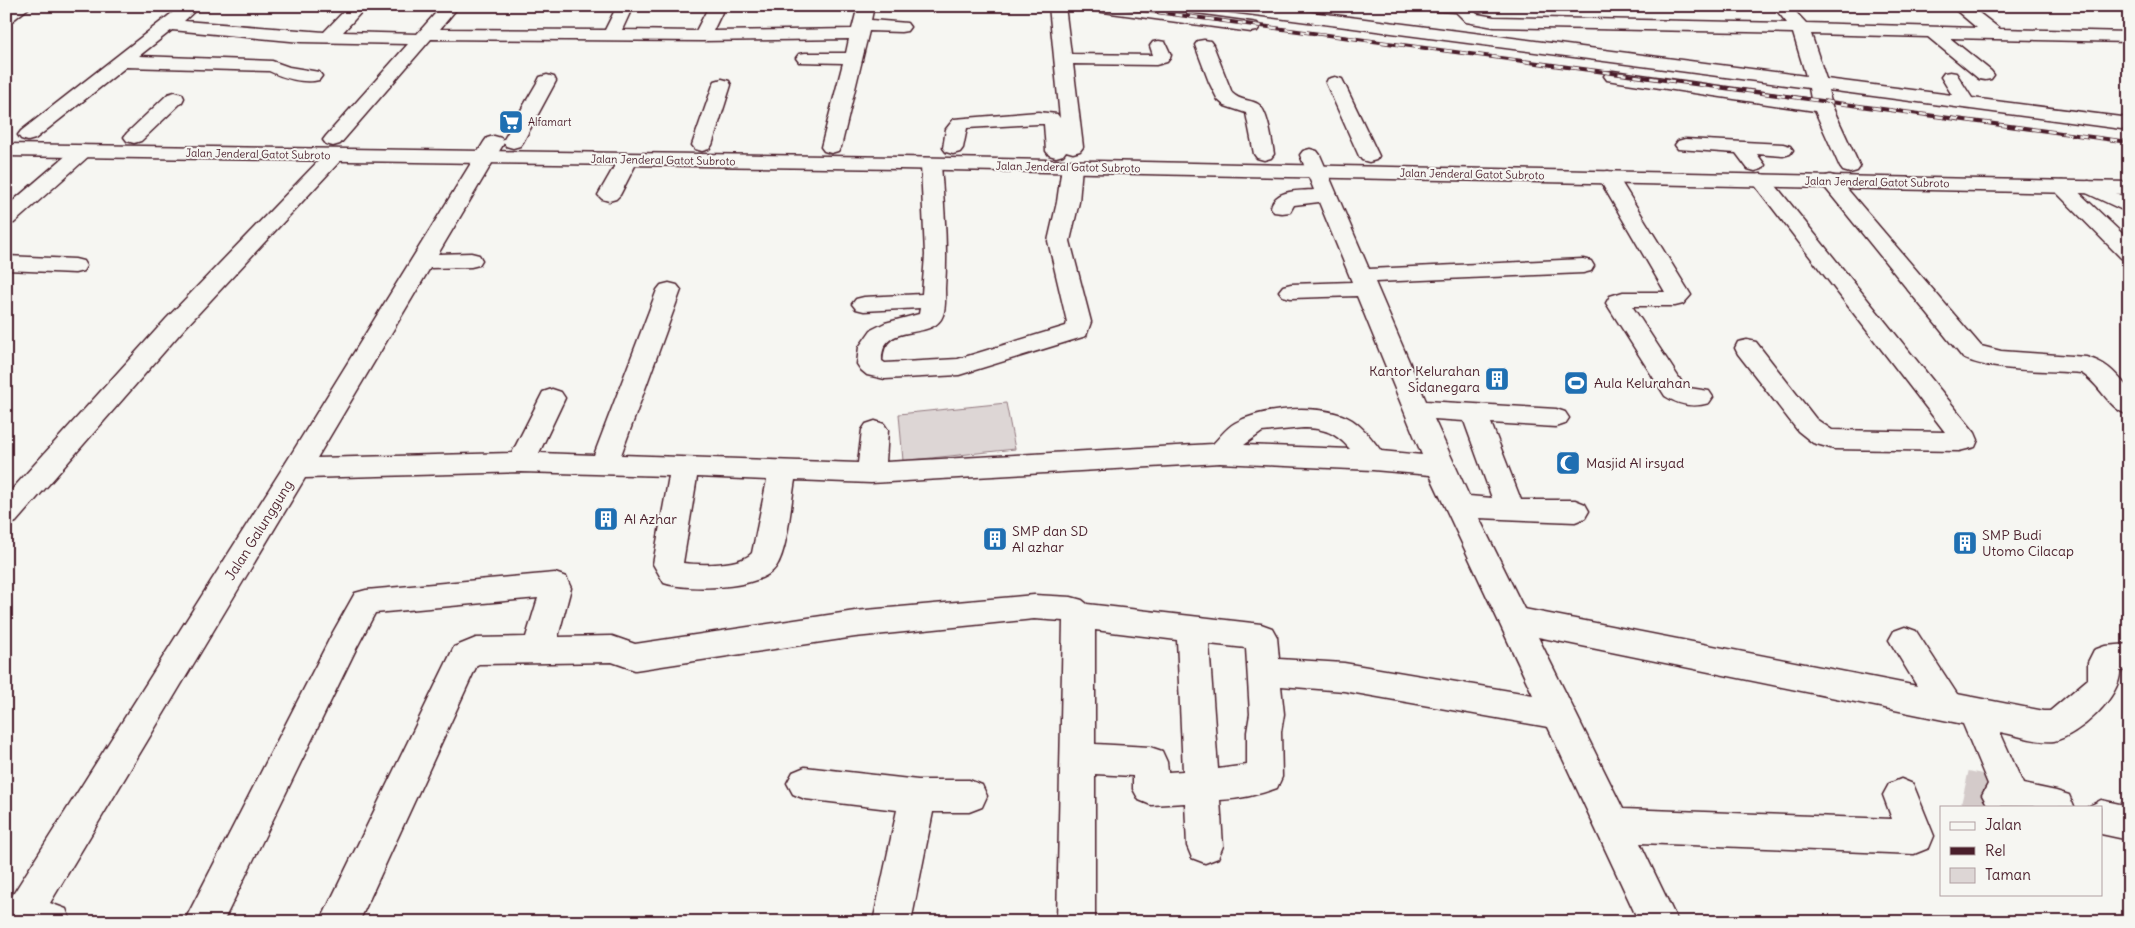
<svg xmlns="http://www.w3.org/2000/svg" width="2135" height="928" viewBox="0 0 2135 928" font-family="Delius,sans-serif">
  <style>
    .green { fill: #ddd6d5; stroke: #947a80 }
    .lines { fill: none; stroke-linecap: round; stroke-linejoin: round }
    .minor-tunnel { stroke: #d4cbca; stroke-width: 33; stroke-dasharray: 33 17; stroke-linecap: butt }
    .minor-casing { stroke: #4a1f2b; stroke-width: 3 }
    .major-casing { stroke: #4a1f2b; stroke-width: 3 }
    .minor { fill: #f6f6f2; fill-rule: evenodd }
    .major { fill: #f6f6f2; fill-rule: evenodd }
    .rail-casing { stroke: #4a1f2b; stroke-width: 4 }
    .rail { stroke: #f6f6f2; stroke-width: 2.5; stroke-dasharray: 8; stroke-linecap: butt }
    .labels { text-anchor: middle; stroke-width: 4; stroke-linejoin: round; paint-order: stroke }
    .far-poi-label { font-size: 11px; fill: #4a1f2b; stroke: #f6f6f2; text-anchor: start }
    .far-street-label { font-size: 11px; fill: #4a1f2b; stroke: #f6f6f2 }
    .poi-label { font-size: 14px; fill: #4a1f2b; stroke: #f6f6f2; text-anchor: start }
    .street-label { font-size: 14px; fill: #4a1f2b; stroke: #f6f6f2 }
  </style>
  <rect width="100%" height="100%" fill="#f6f6f2"/>
  <filter id="ink" filterUnits="userSpaceOnUse"><feTurbulence type="fractalNoise" baseFrequency=".02" numOctaves="2"/><feDisplacementMap in="SourceGraphic" scale="10" xChannelSelector="R" yChannelSelector="G"/><feConvolveMatrix kernelMatrix="1 2 1 2 8 2 1 2 1" color-interpolation-filters="sRGB"/></filter>
  <g filter="url(#ink)">
    <polygon class="green" points="1006,403 1015,449 903,461 899,414"/>
    <g class="lines">
      <polyline class="minor-tunnel" points="1965,787 2000,795"/>
      <defs>
        <g id="minor">
          <polygon points="11,6 31,6 12,21 6,22 6,9"/>
          <path d="M181 6H200L184 21 324 32 349 6H364L365 8 343 32 417 34 442 6H459L440 29 605 30 617 6H633L622 30 696 31 709 6H725L713 31 852 29 858 6H874L871 20 907 23 910 27 907 31 901 32 869 31 841 147 838 151 831 153 824 151 821 147 843 63 799 62 796 58 799 54 805 53H846L849 39 702 41 431 39 340 144 333 146 326 144 323 140 326 136 408 44 301 42 172 30 139 56 272 61 289 67 319 72 322 76 319 80C304 84 283 78 269 71L126 67 35 139 28 141 21 139 18 135 21 131Z"/>
          <polygon points="1049,6 1065,6 1071,54 1153,55 1150,46 1153,42 1159,41 1165,42 1171,55 1170,58 1167,62 1156,65 1073,64 1083,147 1080,151 1073,153 1066,151 1063,155 1056,157 1049,155 1046,151 1044,124 1038,124 967,128 963,148 960,152 953,154 946,152 943,148 946,129 954,119 1038,112 1057,114 1060,118"/>
          <polygon points="1088,6 1135,6 1251,22 1257,23 1260,27 1257,31 1251,32 1096,11 1090,10"/>
          <polygon points="1216,6 1264,6 1806,76 1793,33 1494,27 1466,22 1456,12 1415,10 1413,6 1469,6 1477,14 1494,17 1787,23 1773,6 1790,6 1806,23 1977,28 1951,6 1970,6 2000,29 2129,32 2129,42 1950,38 1991,71 1994,75 1991,79 1985,80 1979,79 1928,37 1811,34 1826,79 1952,95 1941,77 1944,73 1950,72 1956,73 1972,98 2129,118 2129,130 1828,90 1832,106 1860,167 1857,171 1850,173 1843,171 1840,167 1815,111 1613,81 1607,80 1604,76 1607,72 1613,71 1811,99 1809,88 1224,11 1218,10"/>
          <path d="M1204 40 1210 41 1213 45 1232 93C1240 101 1249 99 1258 104 1268 110 1272 142 1274 154L1271 158 1264 160 1257 158 1254 154 1246 113 1225 106 1218 100 1209 82 1195 45 1198 41Z"/>
          <path d="M547 75 554 77 556 81 523 142 520 146 513 148 506 146 504 143 438 254 471 253 479 255 482 260 479 265 471 267 430 268 317 458 512 453 543 392 552 389 561 392 565 398 539 453 594 455 657 290 661 285 669 283 677 285 681 290 621 455 858 463 862 430 866 424 875 421 884 424 888 430 886 462 1213 444C1220 437 1226 428 1235 423 1264 407 1324 403 1352 420 1364 428 1373 440 1381 451L1422 455 1357 296 1291 298 1283 296 1279 291 1283 286 1291 284 1352 282 1319 202 1294 205 1290 212 1282 213 1274 212 1271 207C1275 189 1300 191 1314 190L1300 155 1303 151 1310 149 1317 151 1320 155 1369 269 1583 259 1591 261 1594 266 1591 271 1583 273 1375 282 1426 401 1556 409 1565 412 1569 418 1565 424 1556 427 1491 423 1521 500H1575L1585 504 1589 511 1585 518 1575 522 1479 518 1524 609 1917 686 1889 640 1894 631 1905 627 1916 631 1957 694 2044 711H2050L2088 679V662L2094 650 2105 646 2129 644V670L2120 671C2121 697 2078 736 2054 741 2038 743 2016 735 2000 732L2023 784 2056 791 2069 795 2074 807 1988 806 1982 795 1988 784 1963 724 1538 637 1623 809 1892 819 1883 795 1889 784 1901 779 1913 784 1934 836 1929 848 1914 854 1640 843 1678 922H1639L1548 727 1344 691 1281 686 1284 714 1281 732 1282 777 1277 788C1258 795 1240 799 1220 800L1223 846 1218 858 1205 863 1192 858 1187 846 1185 803 1151 805 1139 800 1133 789V776L1095 774V922H1057L1063 621 1034 619 855 637 635 670 612 662 479 664 477 665 359 922H320L454 647 476 638 526 637 538 598 375 613 356 649 223 922H184L332 634 355 593 366 590 555 573 566 577 571 588 558 637 612 636 635 644 855 611 1034 595 1071 597 1082 600 1087 604 1261 624 1272 628 1277 637 1279 659 1344 663 1533 695 1430 475 1373 470 1220 463 871 483 795 480C791 502 788 550 776 567 760 590 688 591 664 583L653 564 669 476 521 472 305 478 50 903 66 909 71 922H6V895L12 896 287 461 484 142 487 138 494 136 501 138 503 141 538 81 540 77ZM1434 419 1464 421 1492 498 1469 496ZM1303 428C1324 428 1336 433 1350 449L1244 445 1262 432ZM697 477 767 480 752 553C740 566 700 565 683 563ZM1095 630 1177 640 1183 771 1168 772 1167 762 1162 751 1150 747 1095 744ZM1209 644 1246 648 1250 714 1247 732V765L1218 769Z"/>
          <polygon points="1335,77 1342,79 1344,83 1379,156 1376,160 1369,162 1362,160 1359,156 1326,83 1328,79"/>
          <polygon points="722,79 729,81 731,85 712,145 709,149 702,151 695,149 692,145 713,85 715,81"/>
          <polygon points="175,92 182,94 184,98 182,102 141,141 134,143 127,141 124,137 127,133 168,94"/>
          <polygon points="1685,139 1783,144 1790,146 1793,150 1790,154 1783,156 1757,154 1765,165 1762,169 1755,171 1748,169 1736,153 1678,149 1675,145 1678,141"/>
          <polygon points="83,145 90,147 93,151 90,155 14,223 6,224 6,207 76,147"/>
          <polygon points="334,150 341,152 344,156 341,160 184,329 16,522 6,526 6,496 166,319 327,152"/>
          <polygon points="628,154 635,156 638,160 620,195 616,199 609,201 602,199 598,195 618,160 621,156"/>
          <path d="M931 159 938 161 941 165C944 206 948 247 945 288 945 297 946 306 943 315 933 343 881 319 882 361L885 363 958 359 1066 326 1067 322 1048 241 1057 202 1062 166 1065 162 1072 160 1079 162 1082 166 1079 202 1070 241 1091 322 1086 336 959 375 885 379 867 375 861 370 857 364 859 347 871 330 885 323 919 314 920 308 864 311 856 309 852 304 856 299 864 297 922 294 925 255 921 165 924 161Z"/>
          <path d="M1608 171 1615 173 1618 177 1691 295 1683 304 1675 306H1632L1683 384 1689 388 1709 391 1713 397 1709 403C1693 408 1679 405 1665 396L1606 303 1610 296 1623 292H1665L1598 177 1601 173Z"/>
          <polygon points="1761,174 1768,176 1975,433 1978,440 1975,447 1959,451 1834,449 1813,443 1798,431 1738,354 1735,348 1738,342 1747,340 1756,342 1816,419 1832,430 1945,432 1754,184 1751,180 1754,176"/>
          <path d="M1830 175 1837 177 1981 346 2001 351 2086 357C2108 363 2115 373 2129 389V415C2108 409 2100 383 2081 373 2048 370 1992 372 1963 358L1823 185 1820 181 1823 177Z"/>
          <polygon points="2062,181 2069,183 2129,240 2129,260 2121,258 2055,191 2052,187 2055,183"/>
          <polygon points="2089,181 2129,199 2129,213 2082,191 2079,187 2082,183"/>
          <polygon points="6,256 75,259 83,261 86,266 83,271 75,273 6,270"/>
          <polygon points="805,767 918,780 969,780 982,785 987,796 982,807 969,812 933,812 911,922 873,922 897,810 805,799 793,794 787,783 793,772"/>
          <polygon points="2101,800 2129,806 2129,840 2101,834 2101,807 2088,807"/>
        </g>
        <polygon id="major" points="6,144 900,157 2129,182 2129,194 900,169 6,156"/>
      </defs>
      <use href="#minor" class="minor-casing"/>
      <use href="#major" class="major-casing"/>
      <use href="#minor" class="minor"/>
      <use href="#major" class="major"/>
      <defs>
        <polyline id="rail" points="1111,6 2129,142"/>
      </defs>
      <use href="#rail" class="rail-casing"/>
      <use href="#rail" class="rail"/>
    </g>
  </g>
  <defs>
    <symbol id="supermarket-square" viewBox="-11 -11 22 22"><rect x="-9" y="-9" width="18" height="18" rx="4" fill="#1f6fb2" stroke="#f6f6f2"/><path d="M-6-5.5h2.5l.6 2H6L4.5 2H-2.5L-4.4-4H-6ZM-1.5 3.2a1.3 1.3 0 1 0 .1 0ZM3 3.2a1.3 1.3 0 1 0 .1 0Z" fill="#fff"/></symbol>
    <symbol id="building-square" viewBox="-11 -11 22 22"><rect x="-9" y="-9" width="18" height="18" rx="4" fill="#1f6fb2" stroke="#f6f6f2"/><path d="M-4-6H4V6H1V3H-1V6H-4ZM-2.5-4.3h1.7v1.8h-1.7ZM.8-4.3h1.7v1.8H.8ZM-2.5-1h1.7V.8h-1.7ZM.8-1h1.7V.8H.8Z" fill="#fff"/></symbol>
    <symbol id="stadium-square" viewBox="-11 -11 22 22"><rect x="-9" y="-9" width="18" height="18" rx="4" fill="#1f6fb2" stroke="#f6f6f2"/><path d="M0-5a6.5 5 0 1 0 0 10a6.5 5 0 1 0 0-10ZM-3.5-1.8h7v3.6h-7Z" fill="#fff"/></symbol>
    <symbol id="mosque-square" viewBox="-11 -11 22 22"><rect x="-9" y="-9" width="18" height="18" rx="4" fill="#1f6fb2" stroke="#f6f6f2"/><path d="M3.5-4.9A6 6 0 1 0 3.5 4.9A5 5 0 1 1 3.5-4.9Z" fill="#fff"/></symbol>
  </defs>
  <g fill-rule="evenodd">
    <use href="#supermarket-square" x="497" y="108" width="28" height="28"/>
    <use href="#building-square" x="1483" y="365" width="28" height="28"/>
    <use href="#stadium-square" x="1562" y="369" width="28" height="28"/>
    <use href="#mosque-square" x="1554" y="449" width="28" height="28"/>
    <use href="#building-square" x="592" y="505" width="28" height="28"/>
    <use href="#building-square" x="981" y="525" width="28" height="28"/>
    <use href="#building-square" x="1951" y="529" width="28" height="28"/>
  </g>
  <g class="labels">
    <g class="far-poi-label">
      <text x="528" y="126">Alfamart</text>
    </g>
    <g class="far-street-label">
      <text transform="translate(258 154) rotate(1)" y="4">Jalan Jenderal Gatot Subroto</text>
      <text transform="translate(663 160) rotate(1)" y="4">Jalan Jenderal Gatot Subroto</text>
      <text transform="translate(1068 167) rotate(1)" y="4">Jalan Jenderal Gatot Subroto</text>
      <text transform="translate(1472 174) rotate(1)" y="4">Jalan Jenderal Gatot Subroto</text>
      <text transform="translate(1877 182) rotate(1)" y="4">Jalan Jenderal Gatot Subroto</text>
    </g>
    <g class="poi-label">
      <text x="1480" y="376" text-anchor="end">Kantor Kelurahan<tspan x="1480" dy="16">Sidanegara</tspan></text>
      <text x="1594" y="388">Aula Kelurahan</text>
      <text x="1586" y="468">Masjid Al irsyad</text>
      <text x="624" y="524">Al Azhar</text>
      <text x="1012" y="536">SMP dan SD<tspan x="1012" dy="16">Al azhar</tspan></text>
      <text x="1982" y="540">SMP Budi<tspan x="1982" dy="16">Utomo Cilacap</tspan></text>
    </g>
    <g class="street-label">
      <text transform="translate(259 530) rotate(-58)" y="5">Jalan Galunggung</text>
    </g>
  </g>
  <rect width="2135" height="928" fill="none" stroke="#f6f6f2" stroke-width="25"/>
  <rect x="12" y="12" width="2110" height="903" fill="none" stroke="#4a1f2b" stroke-width="2" filter="url(#ink)"/>
  <rect x="1940" y="806" width="162" height="90" fill="#f6f6f2" stroke="#b1a0a2"/>
  <rect x="1950" y="822" width="25" height="8" fill="#f6f6f2" stroke="#b1a0a2"/>
  <text x="1985" y="830" font-size="15" fill="#4a1f2b">Jalan</text>
  <rect x="1950" y="847" width="25" height="8" fill="#4a1f2b" stroke="#b1a0a2"/>
  <text x="1985" y="856" font-size="15" fill="#4a1f2b">Rel</text>
  <rect x="1950" y="868" width="25" height="15" fill="#ddd6d5" stroke="#b1a0a2"/>
  <text x="1985" y="880" font-size="15" fill="#4a1f2b">Taman</text>
</svg>
